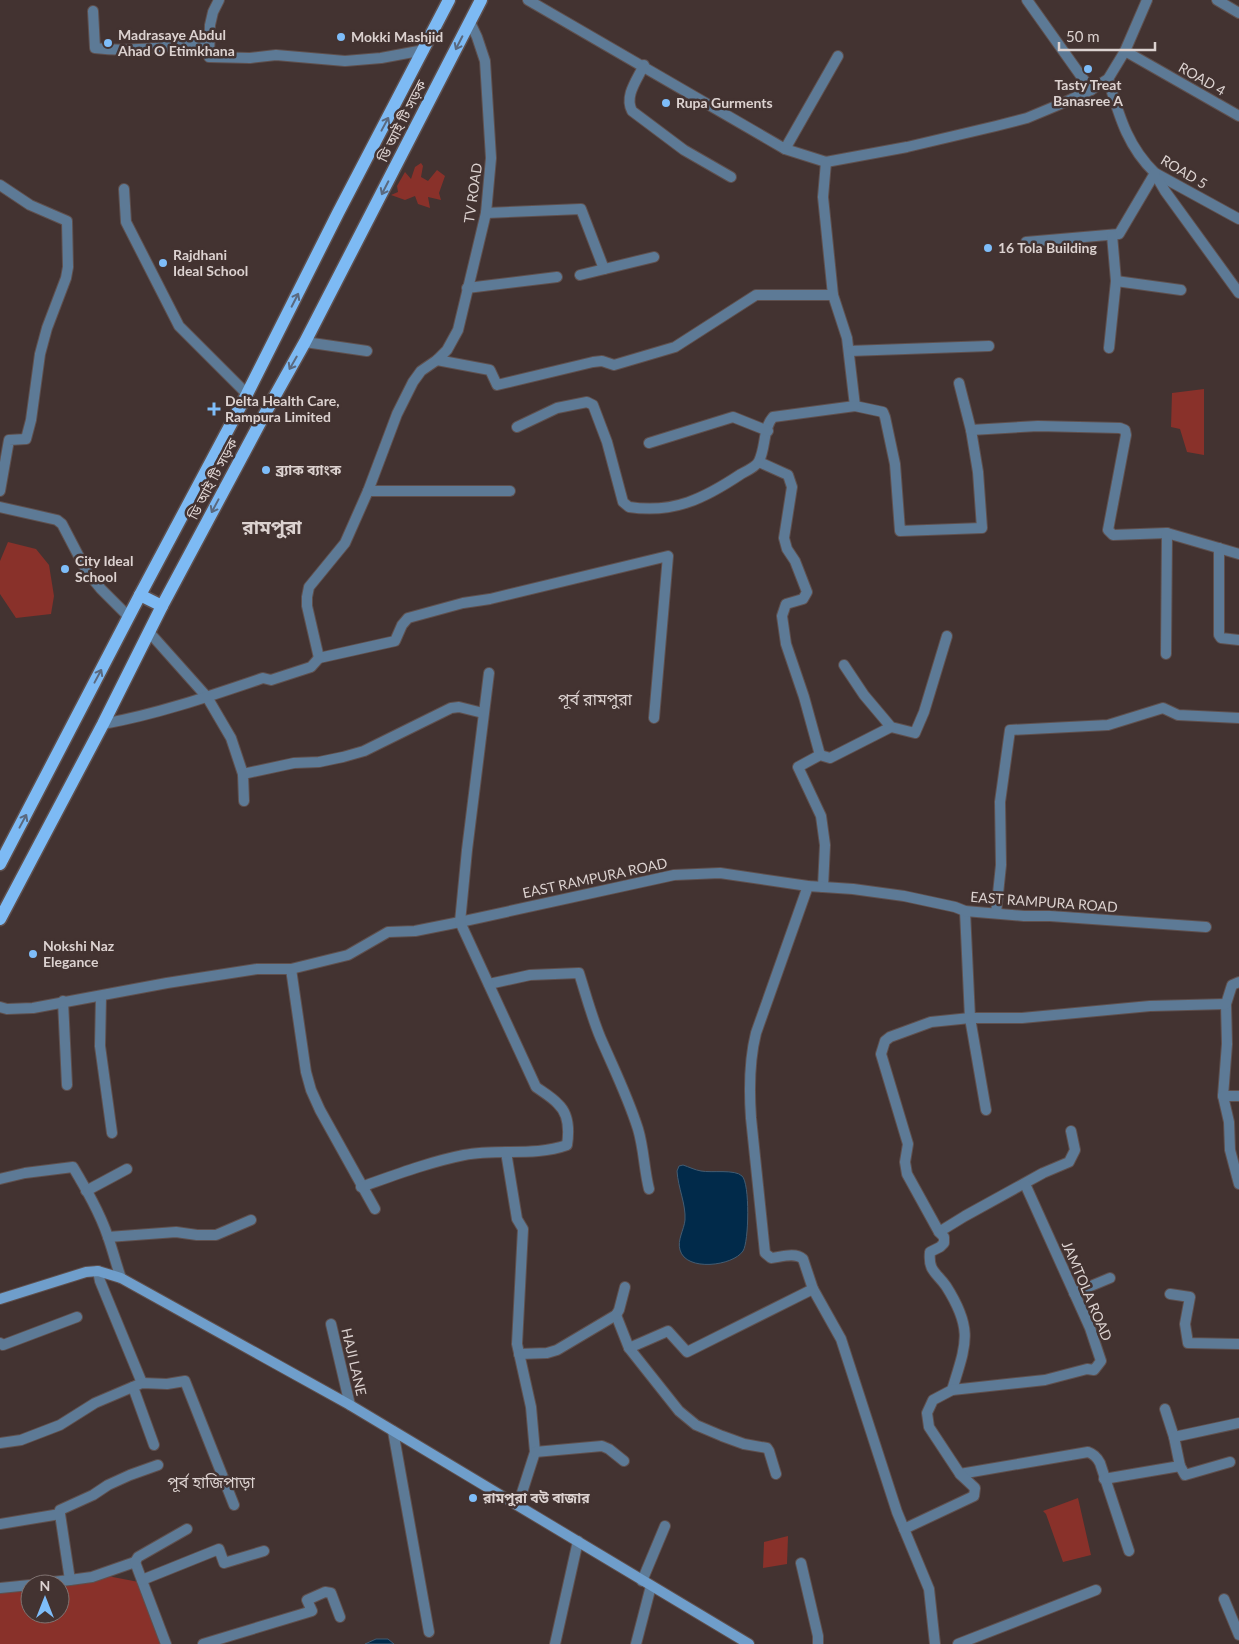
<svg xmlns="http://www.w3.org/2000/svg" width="1239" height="1644" viewBox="0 0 1239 1644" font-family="Lato,'Noto Sans Bengali',sans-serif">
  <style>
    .green { fill: #89312a; fill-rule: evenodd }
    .water { fill: #012a4a; stroke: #435c72 }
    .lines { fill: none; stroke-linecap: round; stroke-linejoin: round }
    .street-casing { stroke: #5f504e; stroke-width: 12 }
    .secondary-casing { stroke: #5f504e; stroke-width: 12 }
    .primary-casing { stroke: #5f504e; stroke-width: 15 }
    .street { stroke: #5d7a96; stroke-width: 10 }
    .secondary { stroke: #6f9ecb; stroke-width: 10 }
    .primary { stroke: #7dbaf4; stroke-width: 12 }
    .oneway { stroke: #5a697f }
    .poi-dot { fill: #7ebdf9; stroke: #433331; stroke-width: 2 }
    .labels { text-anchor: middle; stroke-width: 5; stroke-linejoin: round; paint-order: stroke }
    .poi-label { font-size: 14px; font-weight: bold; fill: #dcd2d0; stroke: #433331; text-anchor: start }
    .street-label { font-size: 14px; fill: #dcd2d0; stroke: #433331 }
    .quarter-label { font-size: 16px; fill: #dcd2d0; stroke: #433331 }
    .district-label { font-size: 19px; font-weight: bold; fill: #dcd2d0; stroke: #433331 }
  </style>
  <rect width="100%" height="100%" fill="#433331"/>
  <g class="green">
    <polygon points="421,163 423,166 421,177 428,181 437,170 445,176 439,193 441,200 428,197 430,208 418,204 415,196 405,200 391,195 398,192 397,186 405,172 411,179 415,167"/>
    <polygon points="1204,389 1204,455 1187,452 1180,429 1171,427 1172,393"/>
    <polygon points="8,542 36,549 49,565 54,596 51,614 16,618 0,594 0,561"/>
    <polygon points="1078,1498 1091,1555 1063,1562 1046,1514 1043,1511"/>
    <polygon points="788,1536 787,1564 763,1568 764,1542"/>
    <path d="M97 1574 144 1583 162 1644H0V1584ZM30 1584H60V1614H30Z"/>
  </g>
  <g class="water">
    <path d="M683 1165C689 1167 695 1170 701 1171 712 1173 735 1169 742 1176 750 1183 749 1242 743 1251 733 1266 686 1272 680 1250 677 1240 684 1230 685 1220 686 1204 678 1188 677 1171L679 1166Z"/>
    <polygon points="376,1639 388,1639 394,1644 365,1644"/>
  </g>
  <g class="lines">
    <defs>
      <g id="street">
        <polyline points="219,0 213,12 210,25 209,57 250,58 276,55 345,61 381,58 424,50"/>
        <polyline points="528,0 785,149 826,162 907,147 996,126 1027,118 1063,103 1091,90 1108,79 1125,51 1147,0"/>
        <polyline points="1027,0 1091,90"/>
        <polyline points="1217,0 1239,13"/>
        <path d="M93 11 95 48C132 53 171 46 208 41"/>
        <polyline points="1125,51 1239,116"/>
        <path d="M644 65C637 80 624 96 632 111L684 150 731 177"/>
        <path d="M1108 79C1119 115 1127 146 1155 173L1239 219"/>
        <polyline points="785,149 838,56"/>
        <polyline points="826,162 823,197 833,295 847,338 855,406 883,412 885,417 895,464 900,531 982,528 978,472 971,430 1038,426 1120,428 1125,430 1126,435 1108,530 1113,535 1167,533 1239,554"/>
        <polyline points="1155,174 1165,191 1239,293"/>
        <polyline points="0,185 30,205 67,221 68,267 66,278 47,328 40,354 31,420 26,439 9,440 0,491"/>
        <polyline points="124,189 126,222 179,326 247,394"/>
        <polyline points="486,213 581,209 604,269"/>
        <polyline points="1026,242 1119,234 1155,173"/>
        <polyline points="580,275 654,257"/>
        <polyline points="1116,281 1181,290"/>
        <polyline points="467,288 557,277"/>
        <polyline points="305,342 367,351"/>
        <polyline points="1109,348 1116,281 1112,235"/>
        <polyline points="849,351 989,346"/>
        <polyline points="437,360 490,370 497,385 593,362 602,361 614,365 675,347 756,295 833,295"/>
        <polyline points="959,383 971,430"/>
        <path d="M517 427 557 408 587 402 593 405 607 442 623 502 629 507C674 514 705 498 741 474 747 471 757 466 759 461 766 447 763 428 773 417L855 406"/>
        <polyline points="649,443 733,417 768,431"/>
        <polyline points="759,462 788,475 792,487 784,538 787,549 795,561 807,592 803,599 786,604 782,616 786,644 804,697 820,755"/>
        <polyline points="368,491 510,491"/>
        <polyline points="0,507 57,520 62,524 87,572 101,589 129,617"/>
        <polyline points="1219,548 1219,635 1221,638 1239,640"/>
        <polyline points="149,632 207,697 231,738 243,774"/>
        <polyline points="1166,654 1167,533"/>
        <polyline points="319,658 307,606 307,597 309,587 345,543 368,491 397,414 413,382 421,371 437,360 447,350 458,330 486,213 491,158 485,61 477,37 470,22"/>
        <polyline points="844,665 864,695 891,727 915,733 924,712 947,636"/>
        <path d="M103 724C158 714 210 696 263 678L271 680 311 667 319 658 395 641 402 625 408 618 463 603 490 599 668 556 654 718"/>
        <polyline points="244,801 243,774 294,763 319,762 343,757 364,751 451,708 459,707 483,713"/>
        <path d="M808 886 756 1033C749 1061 749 1089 751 1118L765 1253 771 1258C781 1257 795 1252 803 1259L813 1289 841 1339 897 1512 929 1589 935 1644"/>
        <polyline points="823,887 825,845 821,816 798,767 820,755 830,758 891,727"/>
        <polyline points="965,911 970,1018 986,1110"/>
        <polyline points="996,913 1001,865 1000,802 1010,730 1108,725 1163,708 1178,715 1239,718"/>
        <polyline points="291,969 306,1072 311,1090 320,1110 375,1209"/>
        <polyline points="1239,982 1232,985 1226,1004 1227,1044 1223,1096 1229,1122 1230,1150 1239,1184"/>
        <path d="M489 984 530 975 579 973C586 995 592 1018 601 1039 614 1069 628 1097 638 1129 644 1149 644 1169 649 1189"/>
        <polyline points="101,996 100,1046 112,1133"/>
        <polyline points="63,1001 67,1085"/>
        <polyline points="0,1007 7,1009 33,1008 167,983 257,969 291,969 348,955 388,932 415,931 460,922 674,875 720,873 808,886 853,889 904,896 955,907 965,911 1024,916 1050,916 1206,927"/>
        <polyline points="1223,1096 1239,1096"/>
        <polyline points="506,1152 517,1219 523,1229 517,1344 531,1407 535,1452 518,1505"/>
        <path d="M0 1179 25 1173 73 1167C86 1189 100 1213 108 1237 113 1251 116 1264 121 1278"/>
        <path d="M361 1187C395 1175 429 1162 464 1155 498 1148 534 1157 567 1145 569 1132 569 1114 558 1104 553 1098 543 1092 536 1087L460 922 467 850 489 673"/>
        <polyline points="86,1191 127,1169"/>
        <polyline points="939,1232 965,1216 1043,1173 1069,1162 1075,1150 1071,1131"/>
        <polyline points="108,1237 176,1232 197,1235 216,1235 251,1220"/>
        <polyline points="98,1271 100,1281 142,1383"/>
        <polyline points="1074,1293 1110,1278"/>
        <polyline points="1170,1294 1190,1297 1185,1324 1188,1343 1239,1344"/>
        <polyline points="616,1315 629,1348 679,1411 696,1425 722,1436 744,1444 767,1448 769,1451 776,1474"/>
        <polyline points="331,1324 350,1405"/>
        <polyline points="0,1343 3,1345 77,1317"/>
        <polyline points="629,1348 668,1331 687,1352 813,1289"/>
        <polyline points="519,1354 547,1353 557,1350 616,1315 619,1310 625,1287"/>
        <polyline points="133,1387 154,1445"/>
        <path d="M952 1390C966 1344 974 1330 946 1286 936 1272 928 1271 930 1252L940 1247 944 1243V1237L939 1232 907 1174 905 1162 908 1144 881 1054 885 1041 890 1037 931 1022 970 1018H1022L1150 1006 1226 1004"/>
        <polyline points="1165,1409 1174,1437"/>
        <polyline points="393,1431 429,1632"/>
        <polyline points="0,1443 21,1440 60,1425 95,1403 142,1383 167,1384 185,1381 234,1505"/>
        <polyline points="535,1452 602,1446 609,1449 624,1461"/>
        <polyline points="158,1465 130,1475 108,1485 93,1495 60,1510 60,1514 70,1580 92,1577 135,1562 166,1644"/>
        <polyline points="1180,1466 1185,1475 1230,1462"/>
        <path d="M960 1474 1088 1452C1094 1454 1097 1457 1100 1463L1129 1551"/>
        <polyline points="1104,1479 1180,1466 1174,1437 1239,1423"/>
        <polyline points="0,1524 60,1514"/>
        <polyline points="904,1529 974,1496 975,1488 960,1474 929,1427 927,1413 933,1400 952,1390 1045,1380 1087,1369 1094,1370 1101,1361 1090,1328 1025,1184"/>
        <polyline points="135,1562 138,1557 187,1529"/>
        <polyline points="801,1563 818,1636 818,1644"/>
        <polyline points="142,1580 219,1549 224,1563 264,1551"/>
        <polyline points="642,1581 665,1526"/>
        <polyline points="34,1584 70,1580"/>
        <polyline points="0,1588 30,1585"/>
        <polyline points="1224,1599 1239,1635"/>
        <polyline points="203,1644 312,1611 307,1600 325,1592 331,1593 340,1617"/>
        <polyline points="555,1644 578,1541"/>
        <polyline points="636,1644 651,1586"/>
        <polyline points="958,1644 1096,1590"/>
      </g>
      <polyline id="secondary" points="0,1299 86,1272 98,1271 121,1278 350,1405 749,1644"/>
      <g id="primary">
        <polyline points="140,595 162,606"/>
        <polyline points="0,864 140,595 247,394 338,213 449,0"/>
        <polyline points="0,919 103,724 162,606 262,419 305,342 481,0"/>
      </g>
    </defs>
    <use href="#street" class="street-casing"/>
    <use href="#secondary" class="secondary-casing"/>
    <use href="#primary" class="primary-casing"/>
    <use href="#street" class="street"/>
    <use href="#secondary" class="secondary"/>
    <use href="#primary" class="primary"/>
  </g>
  <defs><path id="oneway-shaft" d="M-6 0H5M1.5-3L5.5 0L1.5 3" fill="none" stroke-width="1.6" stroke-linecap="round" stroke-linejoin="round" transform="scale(1.25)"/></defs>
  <g class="oneway">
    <use href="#oneway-shaft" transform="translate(459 43) rotate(117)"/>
    <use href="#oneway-shaft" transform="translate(385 124) rotate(-62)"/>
    <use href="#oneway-shaft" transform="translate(385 188) rotate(117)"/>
    <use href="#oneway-shaft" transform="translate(295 300) rotate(-63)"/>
    <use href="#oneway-shaft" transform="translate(293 363) rotate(120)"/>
    <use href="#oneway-shaft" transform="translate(215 506) rotate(118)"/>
    <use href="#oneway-shaft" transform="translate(98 676) rotate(-62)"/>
    <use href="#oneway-shaft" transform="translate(23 821) rotate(-62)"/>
  </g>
  <g class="poi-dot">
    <circle cx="341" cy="37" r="5"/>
    <circle cx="108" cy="43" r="5"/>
    <circle cx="1088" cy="69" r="5"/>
    <circle cx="666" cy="103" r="5"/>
    <circle cx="988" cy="248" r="5"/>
    <circle cx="163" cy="263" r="5"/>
    <path d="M211.5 401.5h5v5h5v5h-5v5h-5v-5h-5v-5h5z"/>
    <circle cx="266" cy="470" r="5"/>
    <circle cx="65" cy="569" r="5"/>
    <circle cx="33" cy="954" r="5"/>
    <circle cx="473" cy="1498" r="5"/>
  </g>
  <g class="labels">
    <g class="poi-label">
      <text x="118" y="40">Madrasaye Abdul<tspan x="118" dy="16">Ahad O Etimkhana</tspan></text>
      <text x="351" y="42">Mokki Mashjid</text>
      <text x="1088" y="90" text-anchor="middle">Tasty Treat<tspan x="1088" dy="16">Banasree A</tspan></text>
      <text x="676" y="108">Rupa Gurments</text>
      <text x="998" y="253">16 Tola Building</text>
      <text x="173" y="260">Rajdhani<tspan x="173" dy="16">Ideal School</tspan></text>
      <text x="225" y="406">Delta Health Care,<tspan x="225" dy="16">Rampura Limited</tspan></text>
      <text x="276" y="475">ব্র্যাক ব্যাংক</text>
      <text x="75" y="566">City Ideal<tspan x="75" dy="16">School</tspan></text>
      <text x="43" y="951">Nokshi Naz<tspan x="43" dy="16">Elegance</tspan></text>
      <text x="483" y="1503">রামপুরা বউ বাজার</text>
    </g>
    <g class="street-label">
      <text transform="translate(1202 79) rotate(30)" y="5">ROAD 4</text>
      <text transform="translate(402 121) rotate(-63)" y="5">ডি আই টি সড়ক</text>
      <text transform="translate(1184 172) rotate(31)" y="5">ROAD 5</text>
      <text transform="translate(473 193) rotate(-82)" y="5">TV ROAD</text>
      <text transform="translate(213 479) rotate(-62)" y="5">ডি আই টি সড়ক</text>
      <text transform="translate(595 878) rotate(-12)" y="5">EAST RAMPURA ROAD</text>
      <text transform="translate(1044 902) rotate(4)" y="5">EAST RAMPURA ROAD</text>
      <text transform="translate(1087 1291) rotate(67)" y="5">JAMTOLA ROAD</text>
      <text transform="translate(354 1362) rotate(77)" y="5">HAJI LANE</text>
    </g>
    <g class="quarter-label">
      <text x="595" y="705">পূর্ব রামপুরা</text>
      <text x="211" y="1488">পূর্ব হাজিপাড়া</text>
    </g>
    <g class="district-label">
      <text x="272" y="534">রামপুরা</text>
    </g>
  </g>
  <g transform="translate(45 1599)"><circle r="24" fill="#433331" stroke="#807371"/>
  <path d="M0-4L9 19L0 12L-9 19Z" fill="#7ebdf9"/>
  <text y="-8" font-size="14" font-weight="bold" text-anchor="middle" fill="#dcd2d0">N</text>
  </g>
  <path d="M1059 42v8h96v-8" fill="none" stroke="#dcd2d0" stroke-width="2.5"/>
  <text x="1066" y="42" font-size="15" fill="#dcd2d0" stroke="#433331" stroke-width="4" paint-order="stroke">50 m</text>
</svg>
